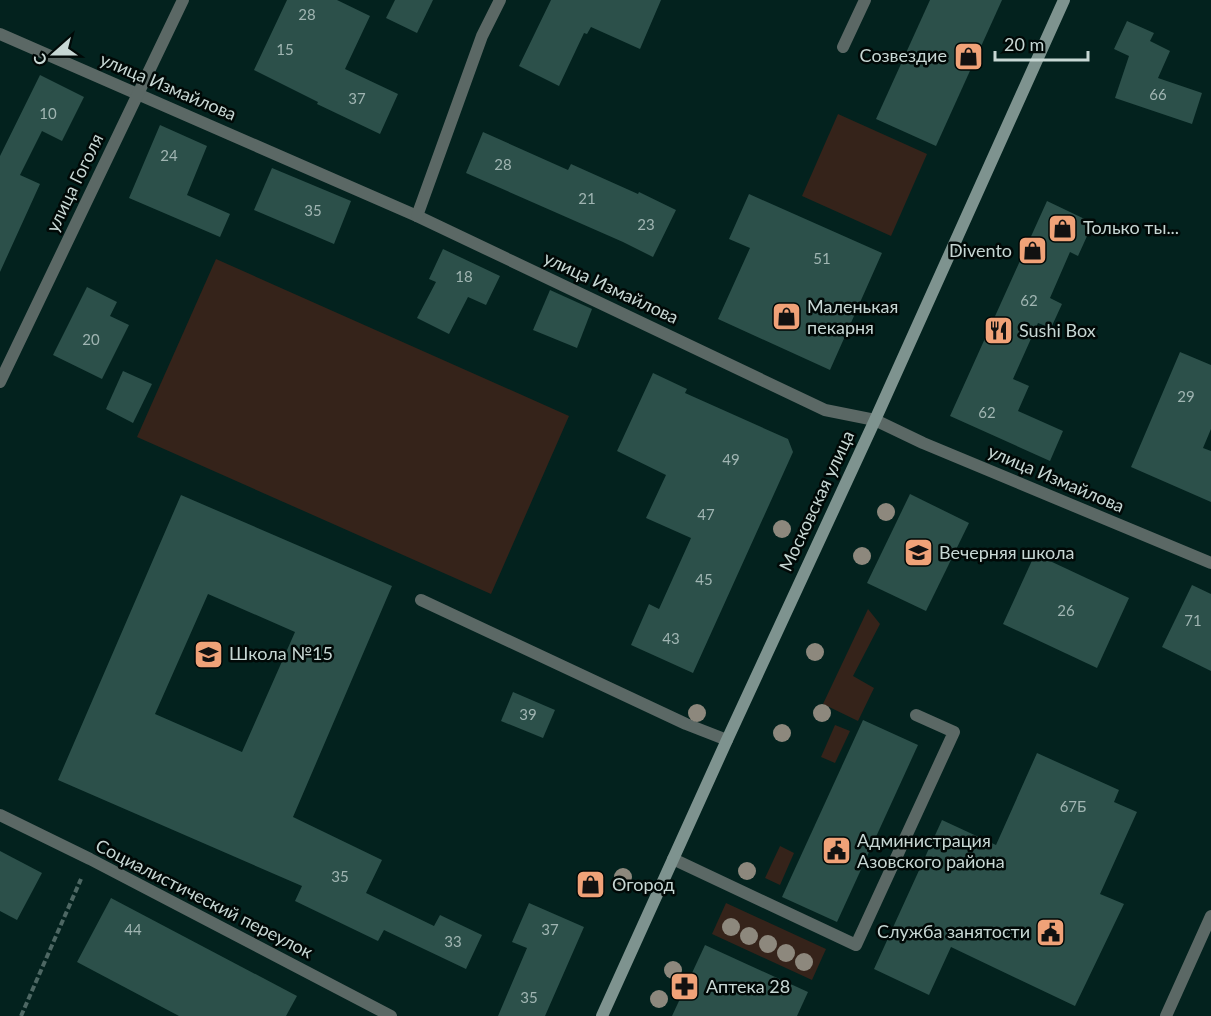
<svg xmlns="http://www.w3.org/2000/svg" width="1211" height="1016" viewBox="0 0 1211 1016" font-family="Lato,sans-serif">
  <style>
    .green { fill: #35231a }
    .building { fill: #2c504a; fill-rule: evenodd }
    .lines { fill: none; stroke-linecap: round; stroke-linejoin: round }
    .path { stroke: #4d6763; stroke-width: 4; stroke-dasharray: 6 3; stroke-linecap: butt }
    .service { stroke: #5b6865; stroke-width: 12 }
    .minor { stroke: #5b6865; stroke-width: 12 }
    .tertiary { stroke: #5b6865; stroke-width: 12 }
    .secondary { stroke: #7e938f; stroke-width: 12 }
    .tree { fill: #8d887d }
    .labels { text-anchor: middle; stroke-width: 5; stroke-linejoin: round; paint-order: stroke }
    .number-label { font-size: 15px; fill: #a0b5b2 }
    .poi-label { font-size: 18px; fill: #c7d7d4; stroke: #010907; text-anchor: start }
    .street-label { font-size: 18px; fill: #c7d7d4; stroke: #010907 }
  </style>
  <rect width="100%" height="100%" fill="#03221e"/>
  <g class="green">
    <polygon points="838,114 927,154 891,236 802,196"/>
    <polygon points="216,259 569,416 491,594 137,437"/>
    <polygon points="868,609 880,624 853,676 874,688 858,721 823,704"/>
    <polygon points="835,725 850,731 835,763 821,757"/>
    <polygon points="780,846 794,853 780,885 765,878"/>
    <polygon points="726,903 826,949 812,980 712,934"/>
  </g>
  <g class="building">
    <polygon points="287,0 337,0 370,16 345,69 398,94 380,134 317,104 318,102 254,70"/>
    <polygon points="395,0 433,0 417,33 386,18"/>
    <polygon points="551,0 661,0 640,49 591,27 587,34 584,33 559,86 519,66"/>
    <polygon points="930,0 1002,0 936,146 876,119"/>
    <polygon points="1127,21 1154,33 1150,41 1170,51 1158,78 1202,93 1192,124 1115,98 1129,56 1114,49"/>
    <polygon points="40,75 84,97 62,141 42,131 20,175 40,184 0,272 0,156"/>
    <polygon points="160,125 207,146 187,195 230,214 220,237 129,198"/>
    <polygon points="483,132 568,170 571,164 638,194 639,192 676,210 653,257 623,242 466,173"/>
    <polygon points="272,168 351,201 334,244 254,210"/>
    <polygon points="749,194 882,253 830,370 718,319 750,248 729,239"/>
    <polygon points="1047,201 1093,223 1078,256 1070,252 1050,298 1062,304 1051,328 1038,323 1013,379 1029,386 1018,411 1063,431 1050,461 950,416"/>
    <polygon points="443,249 500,276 486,305 468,297 449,334 417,318 436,282 429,279"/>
    <polygon points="87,287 117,302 110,316 129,325 102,379 53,355"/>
    <polygon points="550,290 592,309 577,348 533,330"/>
    <polygon points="1180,352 1211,365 1211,429 1203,448 1211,451 1211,502 1131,467"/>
    <polygon points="123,371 152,384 133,423 106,409"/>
    <polygon points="653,373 687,389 685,393 788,439 793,452 693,673 631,645 649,604 659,609 691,538 646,518 666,475 617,451"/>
    <polygon points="910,494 969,523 926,611 867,583"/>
    <path d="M181 495 392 586 293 817 382 860 366 893 434 926 440 915 482 935 466 969 384 930 378 941 295 901 302 886 58 780ZM208 594 295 632 242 752 155 714Z"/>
    <polygon points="1035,554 1129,598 1097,668 1003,624"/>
    <polygon points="1192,585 1211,594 1211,671 1162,647"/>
    <polygon points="513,692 555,710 543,738 501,721"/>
    <polygon points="863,720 918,745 837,922 782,897"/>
    <polygon points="1037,753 1119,790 1114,802 1137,812 1100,894 1124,904 1075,1006 951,947 929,995 874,969 942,820 996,845"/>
    <polygon points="0,851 42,873 17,920 0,911"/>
    <polygon points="111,898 297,996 286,1016 179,1016 77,962"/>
    <polygon points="529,903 584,927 545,1016 498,1016 527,948 512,942"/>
    <polygon points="705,945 808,992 797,1016 672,1016"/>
  </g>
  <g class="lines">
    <polyline class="path" points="21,1016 81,879"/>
    <g class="service">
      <polyline points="843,47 865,0"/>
      <polyline points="421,600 686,724 727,740"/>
      <polyline points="673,859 856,945 954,732 916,715"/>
    </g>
    <g class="minor">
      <polyline points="0,34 417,216 825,410 875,420"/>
      <polyline points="417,216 482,36 500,0"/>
      <polyline points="0,382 183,0"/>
      <polyline points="0,815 90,859 391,1016"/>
      <polyline points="1166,1016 1211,916"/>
    </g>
    <polyline class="tertiary" points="875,420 923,443 1211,563"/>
    <polyline class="secondary" points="602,1016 727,740 875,420 1064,0"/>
  </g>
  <g class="tree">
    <circle cx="886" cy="512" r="9"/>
    <circle cx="782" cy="529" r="9"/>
    <circle cx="862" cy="556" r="9"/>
    <circle cx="815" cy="652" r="9"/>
    <circle cx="697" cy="713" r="9"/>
    <circle cx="822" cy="713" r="9"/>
    <circle cx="782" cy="733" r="9"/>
    <circle cx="747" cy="871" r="9"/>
    <circle cx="623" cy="877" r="9"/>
    <circle cx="731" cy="927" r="9"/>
    <circle cx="749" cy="936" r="9"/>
    <circle cx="768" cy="944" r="9"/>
    <circle cx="786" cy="953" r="9"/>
    <circle cx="804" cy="962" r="9"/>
    <circle cx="673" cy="970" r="9"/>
    <circle cx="659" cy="999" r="9"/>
  </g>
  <defs>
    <symbol id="shop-square" viewBox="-11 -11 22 22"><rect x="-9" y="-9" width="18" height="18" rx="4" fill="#f0a278" stroke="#010907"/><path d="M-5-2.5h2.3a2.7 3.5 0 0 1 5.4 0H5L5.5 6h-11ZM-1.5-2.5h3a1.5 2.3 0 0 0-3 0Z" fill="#111"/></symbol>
    <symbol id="restaurant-square" viewBox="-11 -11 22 22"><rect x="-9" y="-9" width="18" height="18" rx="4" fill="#f0a278" stroke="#010907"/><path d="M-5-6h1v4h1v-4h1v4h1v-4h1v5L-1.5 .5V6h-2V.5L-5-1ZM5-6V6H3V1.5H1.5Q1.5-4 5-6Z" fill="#111"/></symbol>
    <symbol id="school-square" viewBox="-11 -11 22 22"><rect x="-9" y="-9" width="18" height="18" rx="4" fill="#f0a278" stroke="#010907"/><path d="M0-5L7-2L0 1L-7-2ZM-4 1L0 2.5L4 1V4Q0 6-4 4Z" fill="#111"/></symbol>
    <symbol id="civic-square" viewBox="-11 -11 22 22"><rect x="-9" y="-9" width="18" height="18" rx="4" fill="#f0a278" stroke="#010907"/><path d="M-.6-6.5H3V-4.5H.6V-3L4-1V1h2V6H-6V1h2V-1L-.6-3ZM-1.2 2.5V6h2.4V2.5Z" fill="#111"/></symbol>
    <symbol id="pharmacy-square" viewBox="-11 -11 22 22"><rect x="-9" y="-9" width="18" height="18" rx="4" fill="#f0a278" stroke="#010907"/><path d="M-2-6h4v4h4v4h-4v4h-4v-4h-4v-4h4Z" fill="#111"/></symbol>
  </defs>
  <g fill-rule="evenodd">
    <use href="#shop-square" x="952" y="40" width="33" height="33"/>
    <use href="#shop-square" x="1046" y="212" width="33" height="33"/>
    <use href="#shop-square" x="1016" y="234" width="33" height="33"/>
    <use href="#shop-square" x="770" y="300" width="33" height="33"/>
    <use href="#restaurant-square" x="982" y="314" width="33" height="33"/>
    <use href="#school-square" x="902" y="536" width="33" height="33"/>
    <use href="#school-square" x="192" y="638" width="33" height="33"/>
    <use href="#civic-square" x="820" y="834" width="33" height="33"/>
    <use href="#shop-square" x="574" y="868" width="33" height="33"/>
    <use href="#civic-square" x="1034" y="916" width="33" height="33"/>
    <use href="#pharmacy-square" x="668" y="970" width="33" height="33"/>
  </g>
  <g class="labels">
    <g class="number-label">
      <text x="307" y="20">28</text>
      <text x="285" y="55">15</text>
      <text x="1158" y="100">66</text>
      <text x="357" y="104">37</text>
      <text x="48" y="119">10</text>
      <text x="169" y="161">24</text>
      <text x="503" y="170">28</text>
      <text x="587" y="204">21</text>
      <text x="313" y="216">35</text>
      <text x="646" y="230">23</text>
      <text x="822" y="264">51</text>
      <text x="464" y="282">18</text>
      <text x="1029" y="306">62</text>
      <text x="91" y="345">20</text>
      <text x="1186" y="402">29</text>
      <text x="987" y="418">62</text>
      <text x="731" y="465">49</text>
      <text x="706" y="520">47</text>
      <text x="704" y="585">45</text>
      <text x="1066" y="616">26</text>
      <text x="1193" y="626">71</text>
      <text x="671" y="644">43</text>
      <text x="528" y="720">39</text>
      <text x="1073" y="812">67Б</text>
      <text x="340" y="882">35</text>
      <text x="133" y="935">44</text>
      <text x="550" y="935">37</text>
      <text x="453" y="947">33</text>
      <text x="529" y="1003">35</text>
    </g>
    <g class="poi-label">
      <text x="947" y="62" text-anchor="end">Созвездие</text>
      <text x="1083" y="234">Только ты...</text>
      <text x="1012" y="257" text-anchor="end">Divento</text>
      <text x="807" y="313">Маленькая<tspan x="807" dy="21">пекарня</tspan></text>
      <text x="1019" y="337">Sushi Box</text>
      <text x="939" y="559">Вечерняя школа</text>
      <text x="229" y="660">Школа №15</text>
      <text x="857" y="847">Администрация<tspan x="857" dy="21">Азовского района</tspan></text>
      <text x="612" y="891">Огород</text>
      <text x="1030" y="938" text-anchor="end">Служба занятости</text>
      <text x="706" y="993">Аптека 28</text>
    </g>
    <g class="street-label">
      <text transform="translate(168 87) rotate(23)" y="6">улица Измайлова</text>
      <text transform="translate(75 183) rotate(-64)" y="6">улица Гоголя</text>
      <text transform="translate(611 288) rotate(25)" y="6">улица Измайлова</text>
      <text transform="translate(1056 479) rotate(23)" y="6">улица Измайлова</text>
      <text transform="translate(817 501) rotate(-65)" y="6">Московская улица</text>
      <text transform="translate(204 899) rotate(27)" y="6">Социалистический переулок</text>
    </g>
  </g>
  <g transform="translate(54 54) rotate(249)" stroke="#010907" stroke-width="4.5" paint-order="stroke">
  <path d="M0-4.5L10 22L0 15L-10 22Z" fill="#c7d7d4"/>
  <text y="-9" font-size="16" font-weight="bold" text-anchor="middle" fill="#c7d7d4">С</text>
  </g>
  <path d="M995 51v9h93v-9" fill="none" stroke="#c7d7d4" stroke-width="3"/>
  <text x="1004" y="51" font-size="18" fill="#c7d7d4" stroke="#010907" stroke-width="4.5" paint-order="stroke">20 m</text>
</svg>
